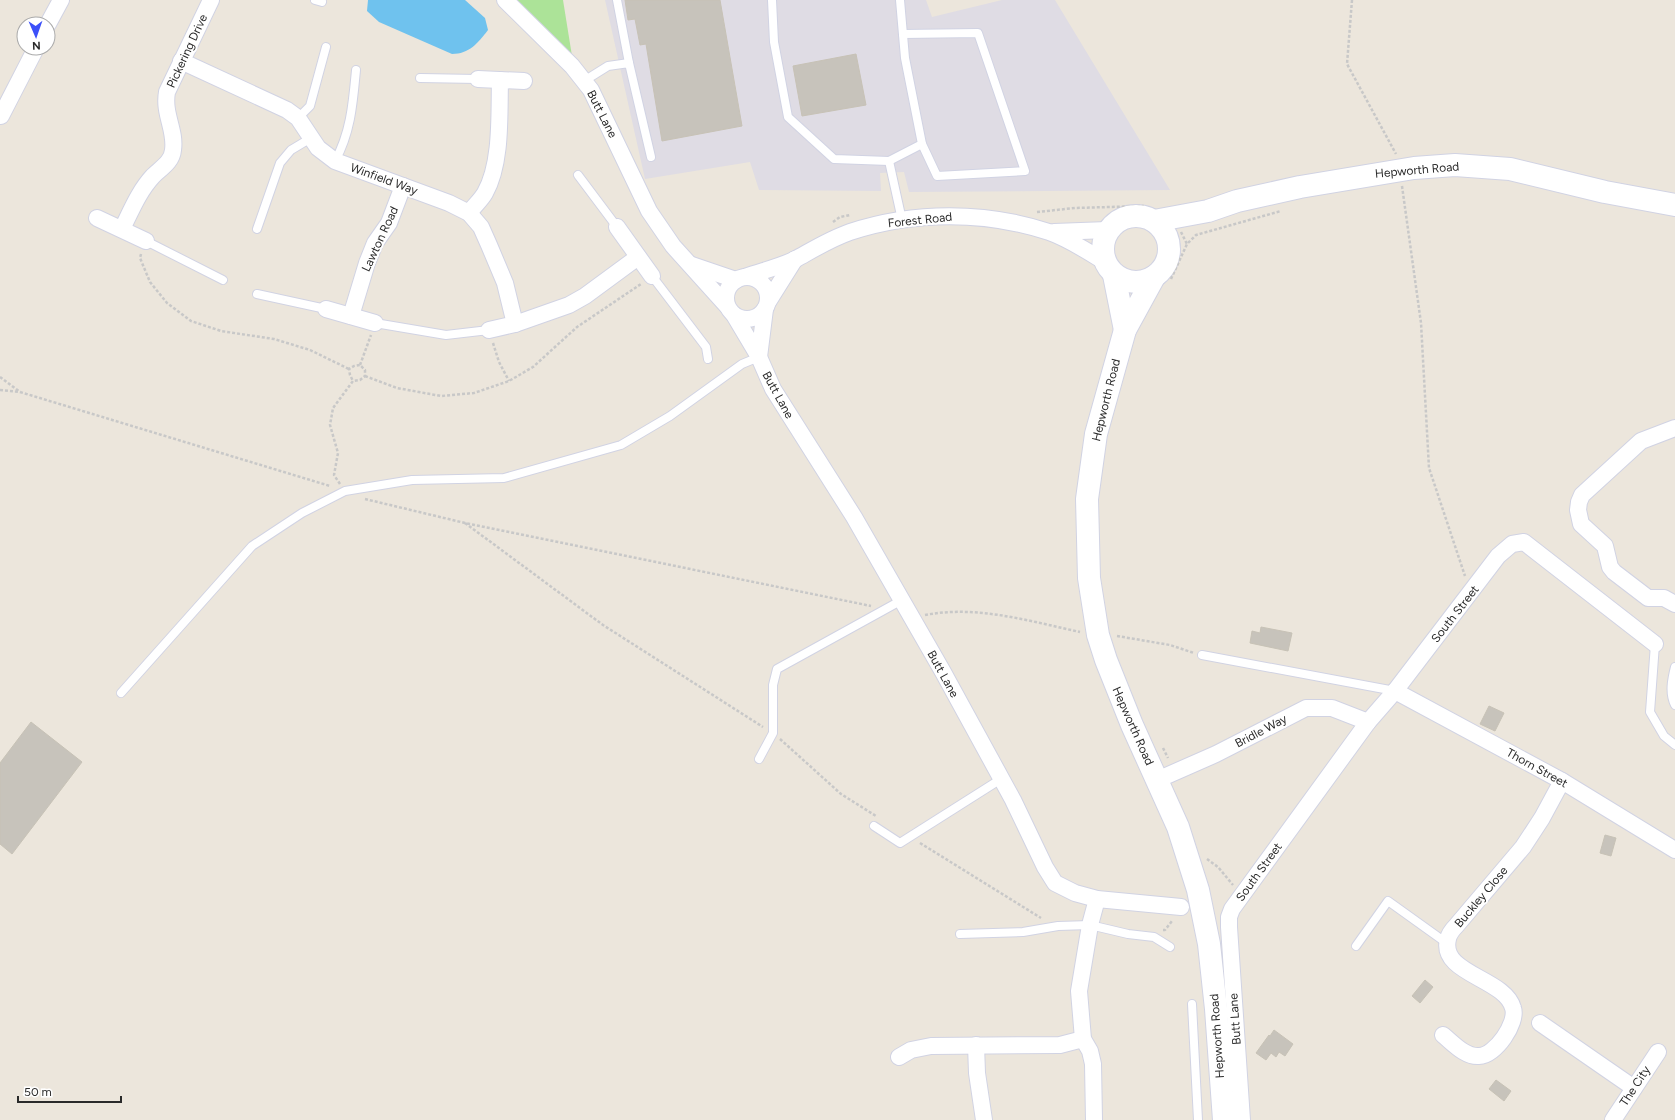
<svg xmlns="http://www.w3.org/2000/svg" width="1675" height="1120" viewBox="0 0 1675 1120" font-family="Figtree,sans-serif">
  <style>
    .industrial { fill: #dfdce4 }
    .green { fill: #ace398 }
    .water { fill: #6fc2ee }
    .building { fill: #c7c3bb; stroke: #c7c2b6 }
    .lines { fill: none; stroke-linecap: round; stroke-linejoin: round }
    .lane-casing { stroke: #d1d3e3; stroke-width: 10 }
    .street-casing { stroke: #d1d3e3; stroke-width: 18 }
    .secondary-casing { stroke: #d1d3e3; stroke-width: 24 }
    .path { stroke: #c8c8c8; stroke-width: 2.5; stroke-dasharray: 3 2; stroke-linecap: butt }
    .lane { stroke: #fff; stroke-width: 8 }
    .street { stroke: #fff; stroke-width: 16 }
    .secondary { stroke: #fff; stroke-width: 22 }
    .labels { text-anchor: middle; stroke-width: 4; stroke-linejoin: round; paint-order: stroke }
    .street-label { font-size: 12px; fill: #2a2a2a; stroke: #fff }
  </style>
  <rect width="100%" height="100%" fill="#ece6dc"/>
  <polygon class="industrial" points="605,0 926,0 932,17 1002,0 1055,0 1170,190 909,192 904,172 880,173 881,191 759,190 750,162 645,179"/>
  <polygon class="green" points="516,0 563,0 572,56"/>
  <path class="water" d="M368 0H465L485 18 488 30C478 43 469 54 452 54L379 22 367 11Z"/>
  <g class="building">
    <polygon points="625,0 720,0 742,126 662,141 646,44 640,45 635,19 628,20"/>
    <polygon points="856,54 866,105 802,116 793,66"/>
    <polygon points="1261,627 1292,633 1288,651 1250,643 1252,631 1260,633"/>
    <polygon points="1489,706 1504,713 1495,731 1480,724"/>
    <polygon points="31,722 82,762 12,854 0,844 0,763"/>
    <polygon points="1605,835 1616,838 1611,856 1600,853"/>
    <polygon points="1425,980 1433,987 1420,1003 1412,996"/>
    <polygon points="1274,1030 1293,1044 1285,1056 1279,1052 1276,1057 1271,1053 1266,1060 1256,1053 1269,1035 1270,1036"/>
    <polygon points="1496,1080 1511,1091 1504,1101 1489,1089"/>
  </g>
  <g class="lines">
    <defs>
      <g id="lane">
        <polyline points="315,0 322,2"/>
        <polyline points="617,0 629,63"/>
        <polyline points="772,0 774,42 788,117 834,159 889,161 922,144 905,58 900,0"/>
        <polyline points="903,34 978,33 1025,171 937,176 922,144"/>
        <polyline points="420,78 478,79"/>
        <polyline points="584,81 608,66 629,63 651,157"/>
        <polyline points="298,118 310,106 326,47"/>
        <path d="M335 161C351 132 353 102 356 70"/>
        <polyline points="889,161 902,220"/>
        <polyline points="578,175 617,227"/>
        <polyline points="257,229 280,163 291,150 311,138"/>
        <polyline points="146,241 223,280"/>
        <polyline points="652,276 706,347 708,359"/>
        <polyline points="257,294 326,309"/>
        <polyline points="375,323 446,335 489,330"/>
        <polyline points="1655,644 1650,712 1664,736 1675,745"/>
        <polyline points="1202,655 1395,691"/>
        <path d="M1675 667C1672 679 1669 693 1675 705"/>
        <polyline points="121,693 252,546 302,513 345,491 412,480 504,478 621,445 670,416 742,364 759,357"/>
        <polyline points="759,759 773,733 773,685 777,669 902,600"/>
        <polyline points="874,826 900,843 1001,779"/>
        <polyline points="960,934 1023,932 1058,926 1090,925 1128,934 1154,937 1170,947"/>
        <polyline points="1356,946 1388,901 1448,944"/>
        <polyline points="1192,1004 1198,1120"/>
      </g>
      <g id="street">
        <polyline points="505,0 572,66 591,90 649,211 673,246 727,306"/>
        <polyline points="48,24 61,0"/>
        <polyline points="181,61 287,110 298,118 318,148 335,161 449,203 469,213 481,227 489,245 505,283 515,324 489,330"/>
        <polyline points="478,79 524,81"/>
        <polyline points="1,116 36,48"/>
        <path d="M469 213C474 206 481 200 485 193 502 163 499 114 500 80"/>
        <polyline points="97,218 146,241"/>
        <polyline points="617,227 652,276"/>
        <path d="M122 229C131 211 139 191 153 176 161 168 172 162 173 150 176 130 163 114 167 92L211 0"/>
        <polyline points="1054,232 1108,230"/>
        <polyline points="692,265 736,280"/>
        <path d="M745 277C761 271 780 267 796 259 814 249 830 239 850 232 914 211 985 211 1049 232 1069 239 1087 251 1105 262"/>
        <circle cx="747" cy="298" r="21"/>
        <polyline points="768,302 795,259"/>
        <polyline points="326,309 375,323"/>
        <polyline points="734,315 759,357 773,389 854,517 943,672 1013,800 1045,867 1055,883 1075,893 1097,899 1181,907"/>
        <polyline points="351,316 367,263 375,243 389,223 403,186"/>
        <polyline points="515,324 569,305 585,296 638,257"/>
        <polyline points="759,357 765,309"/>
        <polyline points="1675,428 1641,441 1582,495 1579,502 1578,510 1581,524 1605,546 1610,567 1614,572 1648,598 1664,598 1675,604"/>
        <polyline points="1395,691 1562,781 1675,850"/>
        <polyline points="1157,780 1216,754 1306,708 1332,708 1368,722"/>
        <polyline points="1540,1023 1634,1088"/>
        <path d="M1443 1035C1453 1043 1465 1057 1479 1056 1495 1056 1518 1023 1513 1008 1505 978 1439 974 1448 939 1449 934 1453 929 1456 926L1523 847 1542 818 1562 781"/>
        <polyline points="976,1045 977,1073 984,1120"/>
        <polyline points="899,1057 911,1050 931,1046 1060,1045 1083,1039"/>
        <polyline points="1094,1120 1093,1064 1090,1051 1083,1039 1079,991 1090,925 1097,899"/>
        <polyline points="1242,1120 1229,927 1229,917 1232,909 1368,722 1395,691 1498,556 1512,544 1524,542 1655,644"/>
        <polyline points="1613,1120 1658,1052"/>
      </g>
      <g id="secondary">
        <circle cx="1136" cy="249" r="33"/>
        <polyline points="1154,221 1208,211 1237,201 1300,187 1414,168 1455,165 1510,169 1605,192 1675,205"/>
        <polyline points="1114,275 1125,330"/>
        <polyline points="1154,277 1125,330 1096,434 1087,499 1089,578 1098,635 1106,660 1132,725 1178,827 1198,890 1209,944 1216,1009 1224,1120"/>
      </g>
    </defs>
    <use href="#lane" class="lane-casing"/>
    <use href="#street" class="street-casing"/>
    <use href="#secondary" class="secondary-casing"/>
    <g class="path">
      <polyline points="1352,0 1347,64 1396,154"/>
      <polyline points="1402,186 1421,323 1429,468 1465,576"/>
      <polyline points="1037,212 1075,208 1144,206"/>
      <polyline points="833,222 840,217 850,215"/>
      <polyline points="1181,232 1187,244"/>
      <polyline points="141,254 140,258 150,282 167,303 191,321 221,331 274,339 310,350 349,369"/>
      <polyline points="1171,279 1187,244 1196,235 1281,211"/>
      <polyline points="493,343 499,362 509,381"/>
      <polyline points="360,365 371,335"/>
      <polyline points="365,376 397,388 441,396 474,393 509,381 533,367 577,327 641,284"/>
      <polyline points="0,377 20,392 330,486"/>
      <polyline points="0,390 20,392"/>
      <polyline points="340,484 334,475 338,453 330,425 333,408 353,381 360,380 365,376 365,370 360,365 354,366 349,369 350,375 353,381"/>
      <polyline points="365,499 465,523 871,606"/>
      <polyline points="465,523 603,625 763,727"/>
      <path d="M925 615C977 605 1029 621 1080 632"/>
      <polyline points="1117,636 1170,645 1194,653"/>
      <polyline points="780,739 841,794 876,816"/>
      <polyline points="1163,748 1168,758"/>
      <polyline points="920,843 1041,918"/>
      <polyline points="1207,859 1218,867 1233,885"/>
      <polyline points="1163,930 1165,930 1172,921"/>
    </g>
    <use href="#lane" class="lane"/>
    <use href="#street" class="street"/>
    <use href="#secondary" class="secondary"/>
  </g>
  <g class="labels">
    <g class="street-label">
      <text transform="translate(187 51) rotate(-65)" y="4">Pickering Drive</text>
      <text transform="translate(602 114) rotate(63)" y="4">Butt Lane</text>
      <text transform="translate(1417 170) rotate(-5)" y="4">Hepworth Road</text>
      <text transform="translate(384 179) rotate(20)" y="4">Winfield Way</text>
      <text transform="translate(920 220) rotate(-6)" y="4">Forest Road</text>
      <text transform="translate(380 239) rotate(-65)" y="4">Lawton Road</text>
      <text transform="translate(778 395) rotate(61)" y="4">Butt Lane</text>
      <text transform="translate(1106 400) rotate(-76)" y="4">Hepworth Road</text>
      <text transform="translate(1455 614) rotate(-52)" y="4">South Street</text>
      <text transform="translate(943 674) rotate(61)" y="4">Butt Lane</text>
      <text transform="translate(1133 726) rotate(66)" y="4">Hepworth Road</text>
      <text transform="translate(1261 731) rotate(-28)" y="4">Bridle Way</text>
      <text transform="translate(1537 768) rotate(29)" y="4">Thorn Street</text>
      <text transform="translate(1259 872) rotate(-54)" y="4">South Street</text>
      <text transform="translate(1481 897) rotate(-50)" y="4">Buckley Close</text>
      <text transform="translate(1235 1019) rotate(-94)" y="4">Butt Lane</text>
      <text transform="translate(1217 1036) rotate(-94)" y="4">Hepworth Road</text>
      <text transform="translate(1635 1086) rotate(-57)" y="4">The City</text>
    </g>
  </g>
  <g transform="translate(36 36) rotate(178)"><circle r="19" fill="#ffffff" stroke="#aaaaaa"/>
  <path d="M0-3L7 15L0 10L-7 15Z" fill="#3c50f9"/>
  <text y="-6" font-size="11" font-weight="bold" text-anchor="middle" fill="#2a2a2a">N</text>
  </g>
  <path d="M18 1096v6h103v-6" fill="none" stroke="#2a2a2a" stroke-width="2"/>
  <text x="24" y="1096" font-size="12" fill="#2a2a2a" stroke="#ffffff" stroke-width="3" paint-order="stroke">50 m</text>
</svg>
